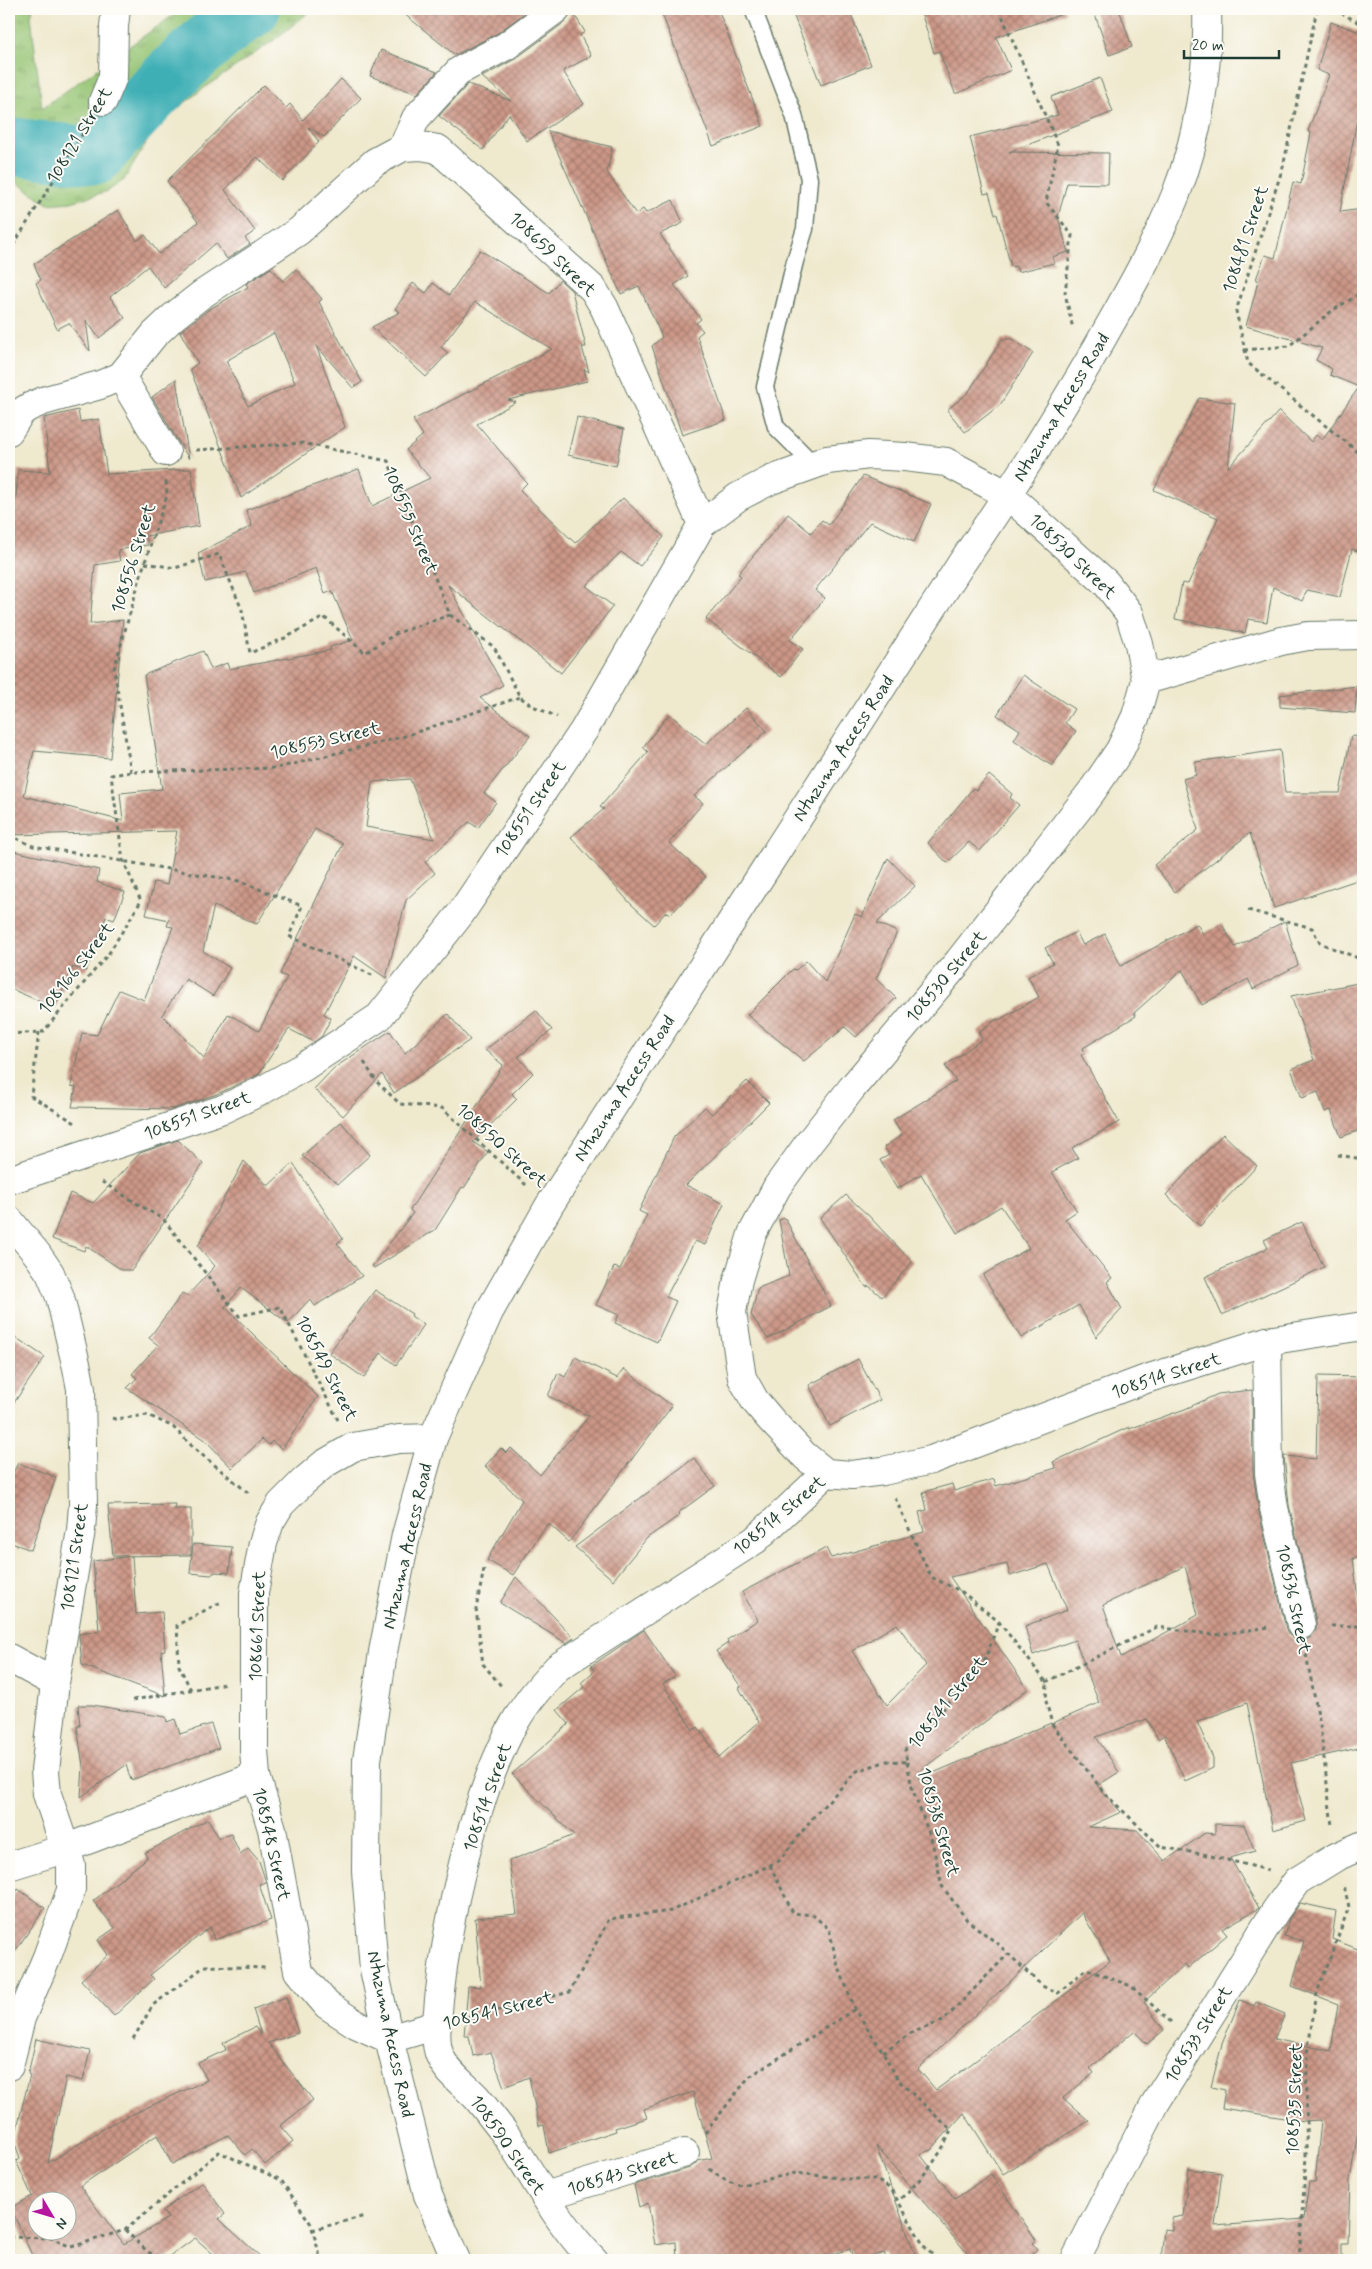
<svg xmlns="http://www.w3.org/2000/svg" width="1372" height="2269" viewBox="0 0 1372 2269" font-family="Mynerve,sans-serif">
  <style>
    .grass { fill: url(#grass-tufts); stroke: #5a8054 }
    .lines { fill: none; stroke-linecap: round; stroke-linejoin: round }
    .river { stroke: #3dafb5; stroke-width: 58 }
    .building { fill: url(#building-cross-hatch); fill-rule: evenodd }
    .service-casing { stroke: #68796a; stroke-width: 19 }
    .minor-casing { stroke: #68796a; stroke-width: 30 }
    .tertiary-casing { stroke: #68796a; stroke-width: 30 }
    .path { stroke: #68796a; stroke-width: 3; stroke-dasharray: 4 4; stroke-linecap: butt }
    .service { stroke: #fff; stroke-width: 16 }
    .minor { stroke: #fff; stroke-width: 28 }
    .tertiary { stroke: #fff; stroke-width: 28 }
    .labels { text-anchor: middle; stroke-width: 4; stroke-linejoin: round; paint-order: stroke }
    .street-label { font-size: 18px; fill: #1f3d34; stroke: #fdfcf7 }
  </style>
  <defs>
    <pattern id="grass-tufts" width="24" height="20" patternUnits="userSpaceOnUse" patternTransform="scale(1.25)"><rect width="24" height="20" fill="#95c473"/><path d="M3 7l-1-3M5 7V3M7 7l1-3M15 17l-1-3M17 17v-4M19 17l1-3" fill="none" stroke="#79a05f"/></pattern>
    <pattern id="building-cross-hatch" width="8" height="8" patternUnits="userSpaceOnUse" patternTransform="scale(1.25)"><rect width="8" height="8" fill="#cc9787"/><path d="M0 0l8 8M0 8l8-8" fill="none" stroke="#a57c6f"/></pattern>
  </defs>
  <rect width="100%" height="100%" fill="#fdfcf7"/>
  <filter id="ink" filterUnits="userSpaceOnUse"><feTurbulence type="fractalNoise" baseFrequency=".02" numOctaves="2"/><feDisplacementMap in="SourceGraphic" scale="10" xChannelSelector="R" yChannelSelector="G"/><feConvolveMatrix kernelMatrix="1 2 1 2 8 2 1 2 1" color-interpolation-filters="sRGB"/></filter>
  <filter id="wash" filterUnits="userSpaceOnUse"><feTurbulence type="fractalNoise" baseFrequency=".0096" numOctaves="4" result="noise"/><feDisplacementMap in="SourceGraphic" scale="20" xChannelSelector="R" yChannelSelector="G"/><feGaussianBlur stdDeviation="1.12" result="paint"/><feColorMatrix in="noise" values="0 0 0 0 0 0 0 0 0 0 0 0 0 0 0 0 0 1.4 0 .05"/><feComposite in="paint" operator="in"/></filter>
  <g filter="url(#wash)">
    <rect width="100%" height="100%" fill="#efe9ce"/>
    <polygon class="grass" points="9,9 33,9 31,16 42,108 182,9 313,9 273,41 200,91 168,116 150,137 124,180 108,191 71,202 48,204 9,177"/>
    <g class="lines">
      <path class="river" d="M9 146 95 156C143 103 192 49 251 9"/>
    </g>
    <g id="blocks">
      <g class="building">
        <polygon points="398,9 530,9 498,33 455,55"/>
        <polygon points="571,9 585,32 580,35 591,56 563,71 584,104 527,141 509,114 483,150 439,116 468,84 511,101 482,77 515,59 565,22 570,16"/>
        <polygon points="660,9 718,9 763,126 713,146"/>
        <polygon points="791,9 849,9 871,65 821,85"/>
        <polygon points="920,9 1065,9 1065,13 996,37 1011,70 958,93 955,93 939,51 934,53"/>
        <polygon points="1093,9 1119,9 1132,47 1109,55"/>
        <polygon points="1331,22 1363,33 1363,122 1357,120 1340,212 1363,209 1363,553 1352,549 1340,597 1307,590 1302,601 1273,587 1267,622 1248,619 1245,633 1175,619 1182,583 1188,584 1218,518 1154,490 1199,398 1235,403 1228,468 1279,411 1311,442 1316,435 1322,440 1359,387 1330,375 1332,369 1316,360 1322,348 1246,326 1255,294 1258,280 1256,279 1265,255 1275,258 1293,182 1301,184 1311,133 1308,131 1329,75 1317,70"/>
        <polygon points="381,50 437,72 417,94 370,76"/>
        <polygon points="1100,78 1113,112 1009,152 1109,153 1108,184 1067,183 1058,217 1068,252 1052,257 1054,263 1018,272 1016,266 1011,267 997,214 995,214 989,193 984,194 970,137 1058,115 1051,97"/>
        <polygon points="341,79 361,98 324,137 308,127 319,142 282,181 257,157 225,190 255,231 245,238 250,244 227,259 216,243 164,288 148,266 110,297 125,318 99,338 86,320 90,351 69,323 57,329 36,283 41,280 34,264 118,210 137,241 145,235 159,254 198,222 167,181 264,85 286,108 290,104 303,120"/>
        <polygon points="548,131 612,147 607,172 636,214 643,209 646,213 673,200 683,223 660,234 688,276 674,285 701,319 696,323 703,331 697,336 726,420 682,435 652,346 662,337 639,286 621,294"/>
        <path d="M480 250 549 293 560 280 572 291 586 347H582L589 372 584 369 587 381 508 400 516 402 477 424 527 483 520 490 575 543 623 498 664 537 640 566 621 552 586 586 613 606 561 673 448 585 503 685 480 698 530 736 484 793 496 802 478 828 469 822 425 862 435 873 406 900 386 978 354 956 324 1014 331 1018 322 1036 314 1042 289 1029 258 1075 217 1094 173 1109 72 1107 76 1087 71 1086 82 1033 97 1035 119 990 144 1000 173 927 167 926 169 920 146 915 154 882 167 885 177 831 9 835V498H16L18 470 50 472 44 418 78 410 80 422 99 419 107 474 191 469 199 526 146 536 148 545 118 550 120 561 95 565 90 624 123 620 110 758 34 751 24 796 123 821 120 793 162 789 144 675 203 651 211 669 227 663 229 669 331 650 330 647 353 640 332 591 325 594 316 568 254 593 246 572 205 582 198 553 252 526 246 510 359 469 372 506 430 478 406 450 423 435 413 420 552 349 475 302 441 347 448 353 426 377 372 327 400 312 395 309 413 283 426 293 433 283 449 295ZM410 779 434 839 366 827 372 782ZM315 829 343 844 280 974 287 977 259 1031 228 1014 204 1058 162 1015 186 979 213 996 230 968 203 951 214 906 257 924Z"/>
        <path d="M271 268 283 281 296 269 322 299 319 302 362 382 353 388 316 345 345 427 241 498 190 369 198 363 180 332 208 310 248 287 246 284ZM274 333 295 383 248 406 226 361Z"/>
        <polygon points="1002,339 1012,339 1033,353 1000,405 965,432 947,410 968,393"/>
        <polygon points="176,379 189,459 152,397"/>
        <polygon points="577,417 624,429 616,466 568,455"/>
        <polygon points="863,476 931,504 914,542 870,522 815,590 825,598 790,640 803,649 781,677 706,619 741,576 738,574 788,514 811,533 822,520 829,525"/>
        <polygon points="1023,675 1074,709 1065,723 1076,731 1052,766 1014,740 1020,730 997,715"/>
        <polygon points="1357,686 1355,713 1280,707 1280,695"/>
        <polygon points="746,708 767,731 694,796 703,803 669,843 706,877 671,914 666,912 654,925 630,903 571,837 604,809 600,807 648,752 643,747 669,714 706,744"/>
        <polygon points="1351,736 1363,737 1363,878 1274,908 1250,833 1175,892 1154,865 1198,830 1183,779 1196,775 1195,762 1280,750 1285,793 1340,793"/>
        <polygon points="989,775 1012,794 1010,798 1019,805 980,851 969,842 947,863 928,843 973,788 976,790"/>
        <polygon points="9,850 99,870 97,882 125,892 114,920 106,917 86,971 73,967 55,1008 9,988"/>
        <polygon points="888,858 915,886 877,923 897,932 876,979 896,998 856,1037 845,1027 804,1061 747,1015 793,969 796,970 806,961 825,982 855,914 862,917"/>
        <polygon points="1285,921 1298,965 1253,989 1248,979 1202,1005 1182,970 1134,1013 1136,1016 1083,1048 1085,1053 1081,1055 1119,1122 1072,1148 1078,1158 1052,1172 1077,1211 1065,1219 1112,1278 1107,1282 1122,1309 1096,1337 1079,1305 1021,1338 983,1275 1029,1248 1001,1206 957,1233 921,1174 897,1189 880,1160 889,1155 884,1147 902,1135 893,1120 956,1081 945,1066 982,1039 978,1032 997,1019 999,1020 1039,997 1028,977 1053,963 1045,948 1076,932 1083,945 1105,934 1121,966 1197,924 1203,934 1222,924 1235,947"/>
        <polygon points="1363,982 1363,1129 1341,1137 1331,1110 1325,1112 1318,1092 1302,1098 1291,1069 1314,1060 1291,996"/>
        <polygon points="536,1010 552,1030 518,1057 533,1073 512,1094 517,1099 473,1142 488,1152 464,1188 462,1187 435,1230 374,1268 372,1266 413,1213 410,1210 503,1065 485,1050"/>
        <polygon points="448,1014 470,1040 394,1093 382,1074 343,1116 314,1089 334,1068 390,1031 405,1053"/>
        <polygon points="747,1081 769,1103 686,1185 724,1204 705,1245 695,1241 666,1297 676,1301 657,1342 615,1323 619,1315 596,1305 614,1267 620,1269 647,1215 639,1211 674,1137 705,1107 712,1114"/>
        <polygon points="341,1122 370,1155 338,1184 302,1156"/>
        <polygon points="1223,1134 1257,1166 1200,1226 1166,1195"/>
        <polygon points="178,1140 203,1164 132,1270 122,1270 86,1246 84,1251 52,1239 70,1193 93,1203 140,1153"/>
        <polygon points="244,1161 268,1186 293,1163 343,1239 337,1243 362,1276 315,1306 310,1299 288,1323 241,1288 225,1307 318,1397 282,1449 272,1441 269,1445 262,1439 232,1468 206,1441 127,1388 137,1378 132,1374 158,1345 149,1338 182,1294 187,1296 215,1266 198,1246"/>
        <polygon points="846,1195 869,1216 912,1262 882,1297 869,1286 866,1287 820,1218"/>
        <polygon points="785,1218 831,1306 768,1339 751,1315 758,1288 789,1276 779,1220"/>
        <polygon points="1302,1222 1324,1267 1222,1315 1205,1277 1268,1248 1264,1240"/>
        <polygon points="375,1290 412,1314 411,1316 424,1325 396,1365 381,1353 364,1378 329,1353"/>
        <polygon points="9,1333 45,1357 9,1410"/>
        <polygon points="575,1357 617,1378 624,1369 672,1406 569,1542 548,1523 513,1575 487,1560 522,1500 485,1466 501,1448 506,1453 511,1448 540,1475 589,1416 548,1396 558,1373 565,1377"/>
        <polygon points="858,1359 880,1400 830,1426 809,1385"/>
        <path d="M1318 1376 1363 1377V1558H1353L1363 1640V1665L1358 1666 1363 1701V1747L1291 1763 1306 1821 1273 1830 1247 1703 1197 1722 1213 1758V1768L1185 1781 1164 1735 1158 1739 1147 1719 1096 1737 1119 1772 1097 1786 1121 1812 1088 1827 1137 1830 1165 1861 1205 1833 1215 1834V1824L1244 1825 1255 1851 1230 1858 1259 1908 1222 1929 1227 1935 1188 1968 1185 1964 1144 2002 1164 2030 1147 2044 1134 2031 1090 2068 1094 2073 1063 2098 1089 2121 1003 2174 964 2113 931 2150 920 2154 955 2199 991 2174 1036 2240 1032 2243 1037 2249 1025 2260H973L876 2146 917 2260H887L884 2253 853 2260 850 2249 811 2260H677L676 2242 655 2245 648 2203 639 2207 634 2185 690 2168 698 2161 712 2158 693 2092 644 2109 647 2118 615 2128 616 2131 549 2153 544 2125 539 2126 529 2077 504 2087 491 2052 473 2056 469 2036H464L468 1986 481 1987 475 1918 517 1914 509 1861 574 1835 512 1774 569 1724 557 1710 584 1687 581 1683 594 1671 591 1666 644 1630 675 1676 663 1684 693 1730 698 1727 719 1757 759 1722 739 1688 741 1687 716 1651 728 1643 727 1640 758 1620 742 1592 826 1548 831 1558 924 1532 919 1512 927 1510 923 1492 952 1484 954 1491 994 1479 996 1486 1056 1468 1053 1462 1129 1427V1429L1185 1409 1218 1394 1252 1390 1253 1473 1259 1512 1286 1629 1289 1635 1296 1640H1305L1311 1637 1316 1630V1621L1289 1505 1284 1456 1316 1459ZM1007 1564 1010 1576 1048 1564 1067 1610 1025 1626 1033 1655 1075 1640 1099 1703 1053 1723 1054 1728 1051 1723 919 1779 916 1774 1028 1689 950 1577ZM1185 1566 1198 1615 1121 1657 1103 1605ZM897 1624 926 1665 887 1705 852 1651ZM1082 1913 1110 1961 936 2090 918 2069Z"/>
        <polygon points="694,1458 715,1486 678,1513 680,1515 647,1538 613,1580 575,1547"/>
        <polygon points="18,1463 56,1477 31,1550 9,1542 9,1481"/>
        <polygon points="175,1504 174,1509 191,1509 191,1555 113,1556 108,1505"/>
        <polygon points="193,1544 232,1547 229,1573 215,1572 211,1575 190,1573"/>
        <polygon points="132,1556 136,1614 162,1612 165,1650 161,1651 165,1696 82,1665 79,1634 99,1631 93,1561"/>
        <polygon points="516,1577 574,1638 566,1643 500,1603"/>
        <polygon points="78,1705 92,1705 166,1717 167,1722 175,1719 180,1734 211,1724 219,1748 131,1780 126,1765 81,1797 83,1766 77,1726 80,1726"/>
        <polygon points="208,1819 219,1838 231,1834 240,1854 248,1848 259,1861 266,1882 259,1884 271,1920 214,1940 210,1927 150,1975 154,1979 114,2016 81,1980 108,1955 98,1940 115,1928 93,1901 147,1858 145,1853"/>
        <polygon points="18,1889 45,1908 9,1960 9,1903"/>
        <polygon points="1300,1903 1336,1911 1332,1939 1363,1951 1363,2118 1360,2118 1350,2180 1348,2243 1342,2243 1342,2259 1161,2260 1164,2229 1172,2230 1172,2218 1183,2216 1189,2169 1222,2173 1215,2226 1304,2219 1309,2182 1315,2182 1321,2120 1303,2121 1222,2108 1225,2090 1211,2087 1222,2044 1240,2000 1254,2006 1256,2002 1285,2014 1274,2039 1331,2051 1338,2004 1292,1986 1304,1941 1284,1936 1289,1919"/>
        <path d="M286 1997 298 2033 268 2043 313 2100 280 2126 293 2141 265 2165 252 2149 245 2155 228 2135 172 2164 157 2135 80 2186 124 2244 168 2218 162 2211 202 2182 225 2214 219 2219 264 2260H220L195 2238 165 2260H34L11 2208 32 2196 16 2161 20 2159 14 2140 30 2075 28 2074 36 2039 90 2051 83 2081 66 2077 48 2163 111 2124 207 2080 198 2063 226 2050 223 2043 255 2027 261 2035 253 2009ZM38 2202H68V2232H38Z"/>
      </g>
    </g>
  </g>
  <g filter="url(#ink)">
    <use href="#blocks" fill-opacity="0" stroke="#68796a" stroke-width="1"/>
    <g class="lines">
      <defs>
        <polyline id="service" points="753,9 794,115 809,179 805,229 795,261 765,387 776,427 814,465"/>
        <g id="minor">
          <polyline points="103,101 113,77 114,26 116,9"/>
          <polyline points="403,147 416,118 459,71 506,46 556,9"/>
          <polyline points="121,376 166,452"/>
          <polyline points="9,431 21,412 29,407 43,401 100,385 121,376 154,335 173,317 201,295 299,231 375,162 403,147 421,146 438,149 593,289 604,307 702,524"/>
          <polyline points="1146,680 1281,641 1308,636 1363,635"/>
          <polyline points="9,1180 223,1109 259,1092 302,1068 379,1017 461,913 584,730 702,524 738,497 771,480 827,460 869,455 905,457 946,462 1008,495 1106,583 1129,613 1139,644 1146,680 1136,716 1120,750 1092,791 959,961 852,1088 808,1144 777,1187 752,1234 738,1280 732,1312 742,1378 755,1401 771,1420 805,1456 826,1473"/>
          <polyline points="9,1220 37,1254 50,1273 60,1297 77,1368 81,1389 83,1505 81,1530 55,1683 45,1771 47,1794 71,1865 71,1890 47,1957 21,2018 9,2066"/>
          <polyline points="1267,1341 1269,1473 1274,1508 1301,1625"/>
          <polyline points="9,1658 55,1683"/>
          <polyline points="256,1776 254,1750 254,1593 263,1543 270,1522 281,1504 303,1482 324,1464 353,1447 399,1439 433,1438"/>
          <polyline points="9,1866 64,1849 256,1776 272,1829 298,1971 327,2005 356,2024 389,2039 437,2025"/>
          <polyline points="545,2196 685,2153"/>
          <path d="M594 2260C556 2223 534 2174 503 2131 494 2120 486 2109 477 2098 465 2085 447 2073 440 2056 433 2039 438 2017 439 1999 448 1916 471 1809 509 1733 522 1707 538 1688 558 1667L755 1540 826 1473 852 1475 883 1471 931 1460 1146 1379 1267 1341 1363 1326"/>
          <polyline points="1075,2260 1156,2102 1276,1910 1297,1881 1336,1857 1363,1845"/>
        </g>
        <path id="tertiary" d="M456 2260 428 2195 389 2039 374 1969 366 1871 367 1760 383 1652 406 1535 433 1438 489 1312 549 1206 961 564C1010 493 1055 420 1098 346 1126 296 1155 247 1176 194 1198 139 1209 68 1207 9"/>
      </defs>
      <use href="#service" class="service-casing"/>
      <use href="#minor" class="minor-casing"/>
      <use href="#tertiary" class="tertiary-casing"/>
      <g class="path">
        <polyline points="999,9 1058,145 1046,202 1072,235 1065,293 1073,329"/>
        <polyline points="1317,9 1283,167 1236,311 1248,363 1363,456"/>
        <polyline points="1334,9 1363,25"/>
        <polyline points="9,252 88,125"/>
        <polyline points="1244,350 1289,346 1333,310 1363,292"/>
        <polyline points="196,450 302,443 388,461 450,615 494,647 520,697 533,706 557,717"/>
        <polyline points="145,563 175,568 219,554 242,610 250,653 285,638 324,617 365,653 397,633 450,615"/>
        <polyline points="131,772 114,669 142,571 167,495 166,481"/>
        <polyline points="9,835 33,846 239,881 302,906 289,936 374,976"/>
        <polyline points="1248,910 1312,928 1320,943 1363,960"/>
        <polyline points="39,1032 31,1096 77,1124"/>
        <polyline points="9,1034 43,1032 109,953 141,901 123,860 111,775 131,772 277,768 402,737 520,697"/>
        <polyline points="364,1062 376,1081 400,1104 442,1108 526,1185"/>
        <polyline points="1338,1155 1363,1159"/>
        <polyline points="102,1182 164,1220 239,1316 280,1307 338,1420"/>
        <polyline points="112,1418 115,1419 148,1415 173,1427 195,1449 251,1495"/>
        <polyline points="895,1498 931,1577 962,1592 999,1622 1047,1683 1046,1701 1052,1724 1105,1794 1161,1847 1207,1855 1268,1870"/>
        <polyline points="484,1569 476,1609 483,1664 502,1687"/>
        <polyline points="1331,1626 1363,1626"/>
        <polyline points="1306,1654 1320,1725 1332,1826"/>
        <polyline points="1046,1682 1157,1627 1215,1635 1270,1627"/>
        <polyline points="191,1690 179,1666 177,1625 223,1601"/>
        <polyline points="133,1700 224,1684"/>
        <polyline points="907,1762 912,1788 932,1841 942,1886 967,1920 998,1944 1042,1986 1058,1993 1086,1969 1131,1986 1171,2022"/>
        <path d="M770 1865 793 1913 813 1915 829 1929 837 1963 855 2009 883 2052 898 2080 951 2130C940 2158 921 2180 899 2200"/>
        <polyline points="467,2018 570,1992 609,1919 671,1911 779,1861 815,1815 857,1771 887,1761 907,1762 905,1750 934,1720 984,1662 999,1622"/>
        <polyline points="133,2039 153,2005 205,1966 268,1968"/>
        <polyline points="883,2052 911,2033 943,2021 1008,1954"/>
        <polyline points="705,2133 749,2077 855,2009"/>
        <polyline points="709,2169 728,2181 741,2185 796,2173 848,2179 875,2179 891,2189 924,2246 937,2260"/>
        <polyline points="125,2230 148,2252 165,2260"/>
        <polyline points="312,2230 365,2216"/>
        <polyline points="9,2237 51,2238 71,2247 125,2230 219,2152 281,2180 311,2224 321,2260"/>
        <polyline points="1299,2260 1306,2156 1307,2053 1317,1993 1349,1907 1344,1886"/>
      </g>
      <use href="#service" class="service"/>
      <use href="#minor" class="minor"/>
      <use href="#tertiary" class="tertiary"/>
    </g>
  </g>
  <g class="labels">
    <g class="street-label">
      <text transform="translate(79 135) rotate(-59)" y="6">108121 Street</text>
      <text transform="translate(1245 239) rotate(-72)" y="6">108481 Street</text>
      <text transform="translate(553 254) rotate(44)" y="6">108659 Street</text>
      <text transform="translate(1061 407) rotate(-59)" y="6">Ntuzuma Access Road</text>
      <text transform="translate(411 520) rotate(67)" y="6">108555 Street</text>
      <text transform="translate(1073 556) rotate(44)" y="6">108530 Street</text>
      <text transform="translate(133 558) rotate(-73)" y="6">108556 Street</text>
      <text transform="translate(325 740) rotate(-13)" y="6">108553 Street</text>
      <text transform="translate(843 748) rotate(-57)" y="6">Ntuzuma Access Road</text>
      <text transform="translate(530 809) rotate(-56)" y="6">108551 Street</text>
      <text transform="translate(76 968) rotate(-52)" y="6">108166 Street</text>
      <text transform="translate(946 976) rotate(-50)" y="6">108530 Street</text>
      <text transform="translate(624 1088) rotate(-57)" y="6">Ntuzuma Access Road</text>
      <text transform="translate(197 1115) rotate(-20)" y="6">108551 Street</text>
      <text transform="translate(502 1145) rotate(42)" y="6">108550 Street</text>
      <text transform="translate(327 1368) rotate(63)" y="6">108549 Street</text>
      <text transform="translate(1166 1375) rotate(-18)" y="6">108514 Street</text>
      <text transform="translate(779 1515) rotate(-40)" y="6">108514 Street</text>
      <text transform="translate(407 1546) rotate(-77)" y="6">Ntuzuma Access Road</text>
      <text transform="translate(74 1557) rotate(-82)" y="6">108121 Street</text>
      <text transform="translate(1294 1599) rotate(78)" y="6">108536 Street</text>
      <text transform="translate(257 1626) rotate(-88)" y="6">108661 Street</text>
      <text transform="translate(947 1702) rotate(-51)" y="6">108541 Street</text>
      <text transform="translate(487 1797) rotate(-71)" y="6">108514 Street</text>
      <text transform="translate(939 1822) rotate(74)" y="6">108538 Street</text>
      <text transform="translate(272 1844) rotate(77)" y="6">108548 Street</text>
      <text transform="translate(498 2010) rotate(-14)" y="6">108541 Street</text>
      <text transform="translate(391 2034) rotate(78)" y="6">Ntuzuma Access Road</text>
      <text transform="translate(1198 2034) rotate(-58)" y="6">108533 Street</text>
      <text transform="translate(1294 2099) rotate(-88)" y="6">108535 Street</text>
      <text transform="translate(508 2145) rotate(55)" y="6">108590 Street</text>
      <text transform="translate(622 2173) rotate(-17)" y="6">108543 Street</text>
    </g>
  </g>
  <rect width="1372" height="2269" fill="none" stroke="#fdfcf7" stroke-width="30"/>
  <g transform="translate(52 2216) rotate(128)"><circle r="24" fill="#fdfcf7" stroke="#a4b0a9"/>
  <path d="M0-4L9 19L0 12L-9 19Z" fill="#b5179e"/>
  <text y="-8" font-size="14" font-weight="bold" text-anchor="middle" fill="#1f3d34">N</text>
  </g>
  <path d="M1184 50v8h95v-8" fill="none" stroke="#1f3d34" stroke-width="2.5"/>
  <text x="1192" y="50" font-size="15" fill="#1f3d34" stroke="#fdfcf7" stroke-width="4" paint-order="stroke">20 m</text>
</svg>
